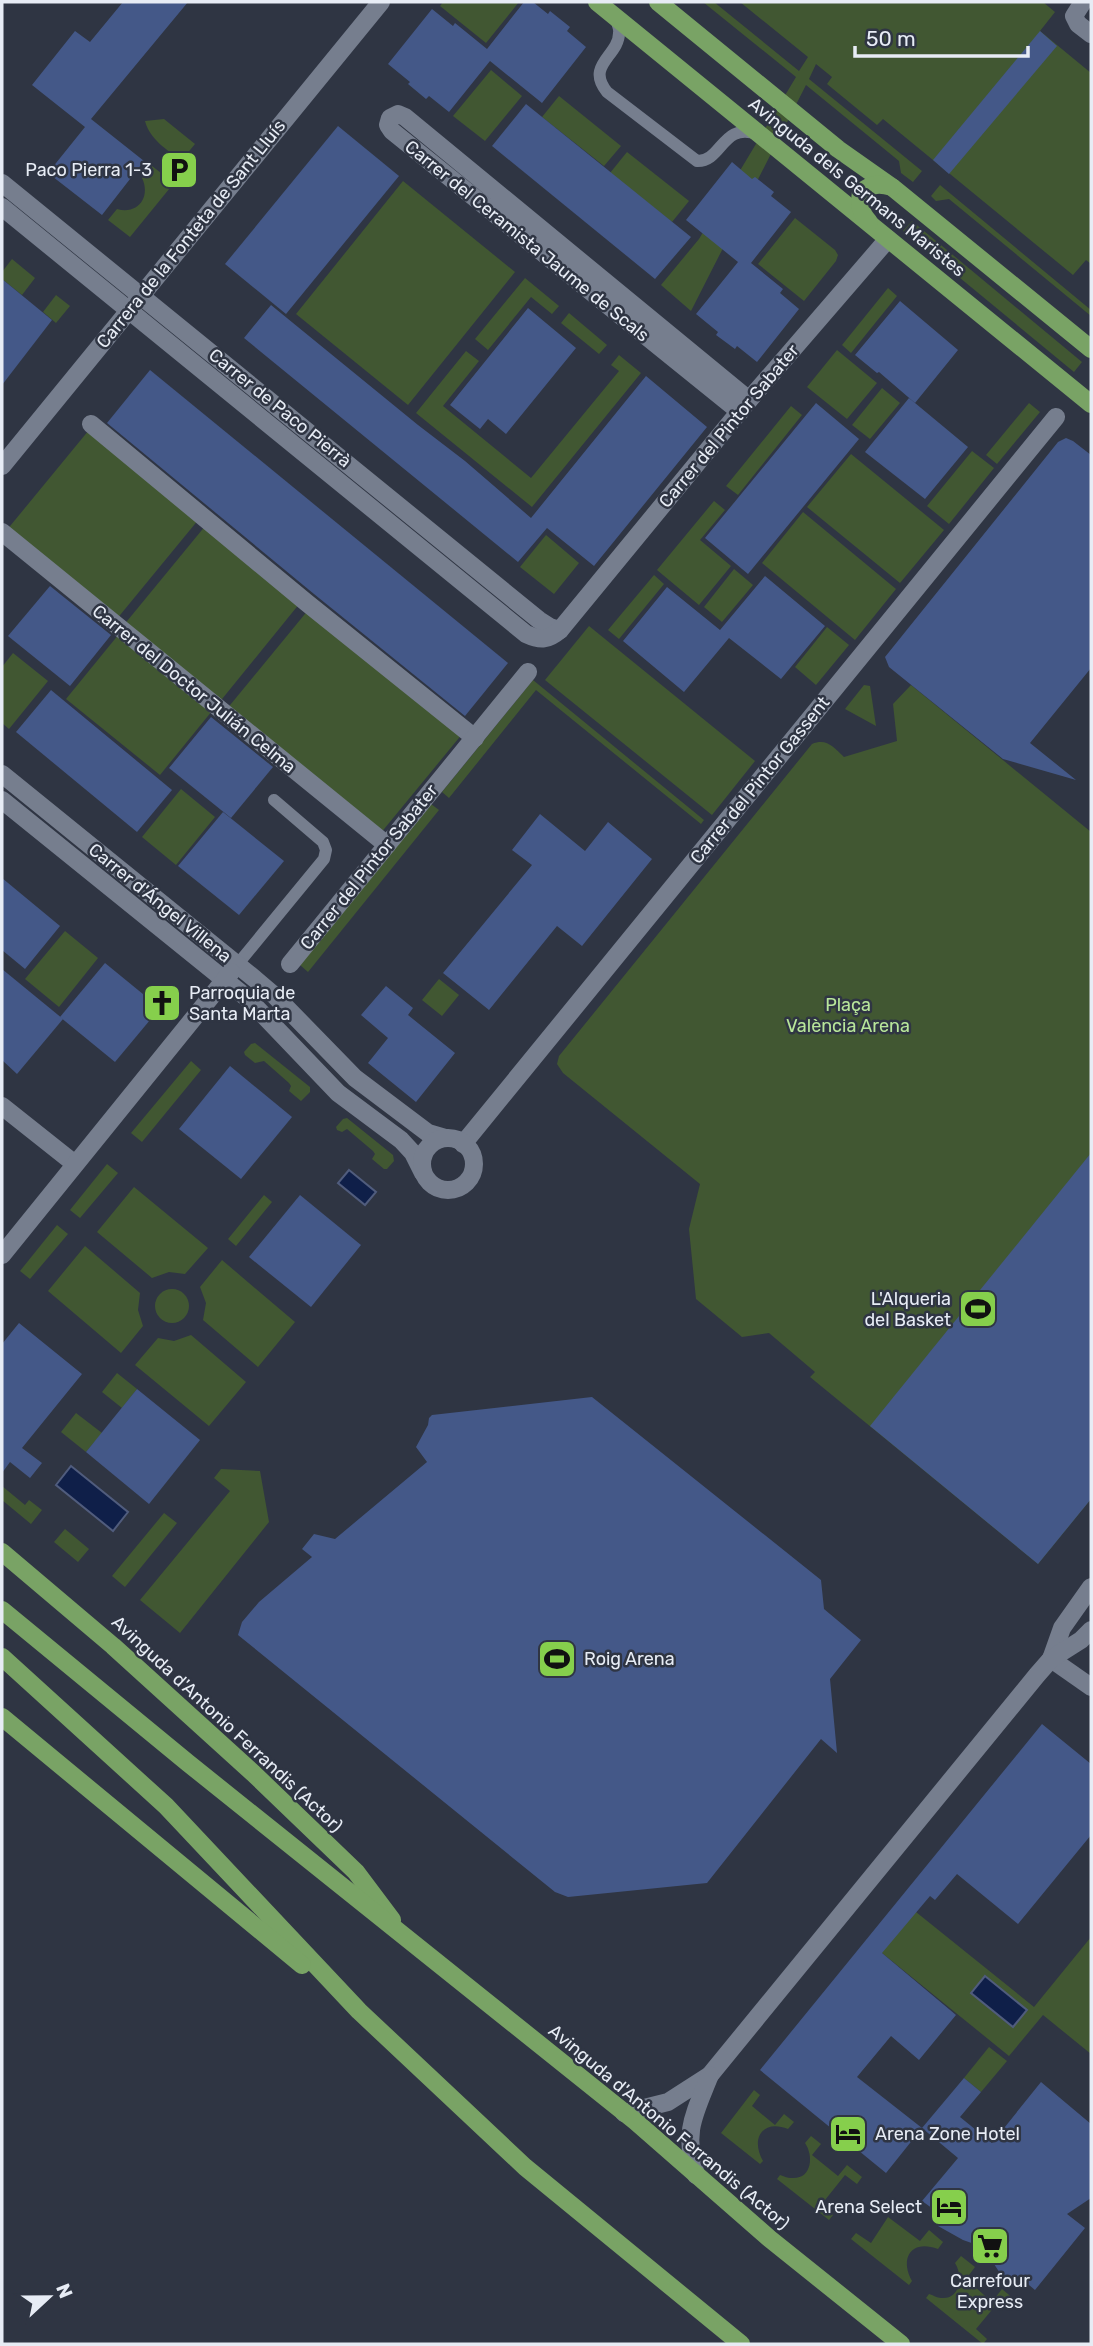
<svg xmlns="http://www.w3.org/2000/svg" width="1093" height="2346" viewBox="0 0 1093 2346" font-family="Rubik,sans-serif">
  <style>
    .green { fill: #415732 }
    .water { fill: #0f1f49; stroke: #505c7d; stroke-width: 2 }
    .building { fill: #445888 }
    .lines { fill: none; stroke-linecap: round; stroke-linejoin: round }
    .service { stroke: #767e8e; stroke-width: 12 }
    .pedestrian { stroke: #767e8e; stroke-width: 18 }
    .minor { stroke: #767e8e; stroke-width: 18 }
    .primary { stroke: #79a365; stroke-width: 18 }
    .labels { text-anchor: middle; stroke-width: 5; stroke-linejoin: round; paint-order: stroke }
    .poi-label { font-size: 18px; fill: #e7ecf5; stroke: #2f3543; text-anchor: end }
    .street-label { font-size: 18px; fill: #e7ecf5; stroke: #2f3543 }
    .park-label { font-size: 18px; fill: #b8e69a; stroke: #2f3543 }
  </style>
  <rect width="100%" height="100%" fill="#2f3543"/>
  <g class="green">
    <polygon points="443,2 519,2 486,43 440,6"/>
    <polygon points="703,2 714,2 799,71 808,57 740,2 1043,2 1055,12 1040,31 1091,73 1091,264 1086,260 1073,275 883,119 877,125 827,84 832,77 816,64 809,79 922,171 913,182 901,173 899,161 806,85 691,311 661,285 699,239 796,77"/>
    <polygon points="491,70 522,96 485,141 453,116"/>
    <polygon points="559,96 621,146 604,166 542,117"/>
    <path d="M164 119 195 144 181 161C167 149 150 140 145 121Z"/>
    <polygon points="627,152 689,201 672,222 610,173"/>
    <path d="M152 166 174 183 130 237 108 220 117 209C138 215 151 197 142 178Z"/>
    <polygon points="403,181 515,272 408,405 296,314"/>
    <polygon points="940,185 1091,310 1091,316 949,199 936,201 931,196"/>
    <polygon points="795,218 835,250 838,255 836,261 804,301 758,264"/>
    <polygon points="912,221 1082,362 1074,372 903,231"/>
    <polygon points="12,259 35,278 22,295 2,279 2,272"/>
    <polygon points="525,278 559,306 552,314 531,297 488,350 475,339"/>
    <polygon points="888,288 897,296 851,353 842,345"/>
    <polygon points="56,295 70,306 56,323 43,312"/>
    <polygon points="569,313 607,345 599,354 561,323"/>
    <polygon points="837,350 877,383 847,419 807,387"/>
    <polygon points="466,351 479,361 443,406 531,478 619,371 611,365 619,355 641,373 532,507 416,413"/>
    <polygon points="882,388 900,403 870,439 852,425"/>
    <polygon points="1029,403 1040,412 997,464 986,455"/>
    <polygon points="791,406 802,415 738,495 726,486"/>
    <polygon points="89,430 199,519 116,620 6,531"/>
    <polygon points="972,451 994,468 949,524 927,506"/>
    <polygon points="851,454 944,530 900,583 807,507"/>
    <polygon points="714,501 725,510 700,540 731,566 699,605 657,570"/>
    <polygon points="803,512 896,589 855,640 762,563"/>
    <polygon points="206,525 300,603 218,704 123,626"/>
    <polygon points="546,535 579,563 554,594 520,567"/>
    <polygon points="734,569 753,585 722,622 704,607"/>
    <polygon points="654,575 664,584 619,639 608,630"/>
    <polygon points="309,609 463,733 380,834 226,710"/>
    <polygon points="589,626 755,761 712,815 545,680"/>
    <polygon points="827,627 849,645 816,685 795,667"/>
    <polygon points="119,634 212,711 160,775 66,699"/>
    <polygon points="13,653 48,681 9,729 2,723 2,667"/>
    <polygon points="533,680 704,820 701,824 536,690 449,798 442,792"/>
    <polygon points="864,685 870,686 876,726 845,709"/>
    <path d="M911 685 1091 832V1499L1038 1564 810 1377 815 1372 769 1333 742 1337 696 1299 689 1229 700 1184 563 1073 557 1064 559 1056 812 744C827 738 833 747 844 757L897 741 893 704Z"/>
    <polygon points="181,789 215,817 176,865 142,837"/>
    <polygon points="431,804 439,810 308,972 300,965"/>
    <polygon points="65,931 98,958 59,1007 25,979"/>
    <polygon points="439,979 459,995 442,1016 422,1000"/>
    <polygon points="255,1043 310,1087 310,1092 301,1101 289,1091 291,1086 289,1083 264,1061 255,1063 245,1055 244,1052 251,1044"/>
    <polygon points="191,1061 201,1070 142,1142 131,1133"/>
    <polygon points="347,1118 393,1155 394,1161 387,1169 384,1169 372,1159 375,1154 373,1151 347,1129 342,1132 337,1130 336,1127 343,1119"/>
    <polygon points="107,1164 118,1173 80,1218 70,1210"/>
    <polygon points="134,1187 208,1248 185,1274 169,1272 152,1278 97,1232"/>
    <polygon points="264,1195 272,1202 236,1246 228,1239"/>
    <polygon points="57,1225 68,1234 30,1279 20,1271"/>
    <polygon points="85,1246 140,1293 138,1310 143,1326 121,1353 48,1291"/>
    <polygon points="222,1260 295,1322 258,1367 203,1320 206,1303 200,1287"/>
    <circle cx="172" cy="1306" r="17"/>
    <polygon points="191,1335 246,1382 209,1426 135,1365 158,1338 174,1341"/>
    <polygon points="117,1373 137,1389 122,1408 102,1392"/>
    <polygon points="76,1413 102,1433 86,1452 61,1432"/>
    <polygon points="221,1469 260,1471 269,1522 180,1633 140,1600 230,1491 214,1478"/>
    <polygon points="2,1486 25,1505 29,1500 42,1510 31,1524 2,1500"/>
    <polygon points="164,1513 177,1523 125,1587 112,1576"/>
    <polygon points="65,1529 89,1549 78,1562 54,1542"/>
    <polygon points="916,1912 1034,2007 1091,1937 1091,2054 1043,2015 1009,2056 866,1940"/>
    <polygon points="989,2047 1007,2061 981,2092 964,2078"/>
    <path d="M754 2090 760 2095 752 2106 775 2125 784 2114 794 2122 788 2129C763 2119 750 2138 763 2161L760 2164 721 2133Z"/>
    <path d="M811 2136 821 2144 812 2155 838 2176 847 2165 862 2177 857 2184 845 2175 821 2205 833 2215 829 2220 777 2179 780 2175C784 2176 787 2178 791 2178 812 2180 814 2156 805 2143Z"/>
    <path d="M888 2217 920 2241 929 2230 943 2242 938 2249C912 2239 899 2257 912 2281L909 2285 851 2239 856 2233 871 2243Z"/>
    <path d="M961 2256 975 2267 966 2279 992 2302 1002 2289 1015 2300 1009 2307 1000 2300 976 2329 987 2339 983 2344 926 2298 929 2294C933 2295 937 2298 941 2298 961 2300 963 2275 955 2263Z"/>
  </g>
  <g class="water">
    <polygon points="349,1170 376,1192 365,1205 338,1183"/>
    <polygon points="71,1466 128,1512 113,1531 56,1485"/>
    <polygon points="985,1976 1027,2010 1013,2027 971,1993"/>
  </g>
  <g class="building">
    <polygon points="123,2 188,2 91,119 144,161 102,215 48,173 85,127 32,85 75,31 90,42"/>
    <polygon points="524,2 533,2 548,14 550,11 570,27 567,31 586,47 542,103 490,61 449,112 429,96 426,99 408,84 410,82 388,64 432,9 453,26 455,23 487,49"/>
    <polygon points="1040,31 1057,46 949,174 933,160"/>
    <polygon points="526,104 691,237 655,279 492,146"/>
    <polygon points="338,126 399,176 286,314 225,264"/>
    <polygon points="732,162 752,179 755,177 774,192 771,196 791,212 751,263 783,289 780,293 799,309 757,362 737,346 735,349 716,335 718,332 696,314 738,262 686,220"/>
    <polygon points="2,279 52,320 2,385"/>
    <polygon points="900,301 958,350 915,403 879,372 877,373 855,355"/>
    <polygon points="271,305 418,425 465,461 531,518 646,376 707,427 594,566 547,528 518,562 244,338"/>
    <polygon points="528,308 576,348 506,434 488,419 480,429 450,405"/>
    <polygon points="150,370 508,663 465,716 314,594 107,423"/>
    <polygon points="909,398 968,447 925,499 865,452"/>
    <polygon points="816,403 859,439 748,574 705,538"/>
    <polygon points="1066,438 1073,441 1091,455 1091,668 1030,743 1076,780 1003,759 889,667 885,657 1058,442"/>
    <polygon points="765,576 825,626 781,679 729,638 684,692 623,641 667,587 720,630"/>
    <polygon points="50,586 111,635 70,686 8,636"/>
    <polygon points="51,690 172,790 137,832 16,732"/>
    <polygon points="211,717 273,767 231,818 169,768"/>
    <polygon points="223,812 284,861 239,915 178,866"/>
    <polygon points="540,814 585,851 608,822 652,859 582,946 557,926 489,1010 443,973 532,865 512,850"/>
    <polygon points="2,878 60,926 25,969 2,950"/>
    <polygon points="105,963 160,1008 115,1062 60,1017"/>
    <polygon points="2,969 63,1019 17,1074 2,1060"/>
    <polygon points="386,986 413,1008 408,1015 455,1053 416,1102 368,1063 388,1038 361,1015"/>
    <polygon points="230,1066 292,1117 241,1179 179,1129"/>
    <polygon points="1091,1153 1091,1499 1038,1564 870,1426"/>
    <polygon points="300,1195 361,1245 311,1307 249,1257"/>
    <polygon points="19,1323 82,1374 22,1448 42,1463 30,1478 10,1462 2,1473 2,1344"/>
    <polygon points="137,1389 200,1440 149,1504 86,1452"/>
    <polygon points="592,1397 821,1580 824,1609 861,1640 830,1679 837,1753 821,1739 707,1883 568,1897 555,1892 238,1635 242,1622 259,1602 312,1557 302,1549 314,1534 335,1539 427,1462 416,1447 428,1425 429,1418 432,1415"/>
    <polygon points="1042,1724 1091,1764 1091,1835 1018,1924 957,1874 935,1900 930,1896 882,1953 956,2015 919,2060 891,2036 857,2077 922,2128 886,2173 760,2070"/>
    <polygon points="964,2078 981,2092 960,2117 992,2143 1041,2082 1091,2124 1091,2198 1067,2214 1085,2228 1035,2290 1023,2280 1007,2284 983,2247 963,2240 938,2226 936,2211 922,2201 958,2158 922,2128"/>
  </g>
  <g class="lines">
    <g class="service">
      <path d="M615 16C616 21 620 28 619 33 619 56 585 65 607 92L697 161C722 162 722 122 757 134"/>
      <polyline points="237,965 324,859 326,850 323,842 274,800"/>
    </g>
    <g class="pedestrian">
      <polyline points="91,424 307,603 475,738"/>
      <polyline points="2,532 387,845"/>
      <polyline points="290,964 528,672"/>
      <polyline points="463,1144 1056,417"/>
    </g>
    <g class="minor">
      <polyline points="1083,2 1074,16 1078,24 1091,34"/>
      <polyline points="2,183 539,620 550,627 560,630"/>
      <path d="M2 207 526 634C541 641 548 640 560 630L749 400 888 239"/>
      <polyline points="740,412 392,131 388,125 390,118 398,114 405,117 749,400"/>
      <polyline points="2,466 381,2"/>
      <polyline points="2,774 255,979 275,996 355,1078 428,1133 445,1138"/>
      <polyline points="2,800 247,998 338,1093 401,1140 413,1153 423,1173"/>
      <polyline points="2,1106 75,1164"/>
      <circle cx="448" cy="1164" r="26"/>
      <polyline points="2,1255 231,972"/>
      <polyline points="1051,1659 1062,1628 1091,1587"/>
      <polyline points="1051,1659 1091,1687"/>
      <polyline points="624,2113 668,2102 710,2075 1037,1675 1051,1659 1081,1640 1091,1630"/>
      <path d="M696 2175C683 2131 694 2115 710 2075"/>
    </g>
    <g class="primary">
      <polyline points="597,2 1091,404"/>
      <polyline points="658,2 838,149 892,187 1091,349"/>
      <path d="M869 222C860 212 859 205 861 192 872 184 879 183 892 187"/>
      <polyline points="2,1552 113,1646 253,1773 356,1872 392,1920"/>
      <polyline points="2,1610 188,1763 635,2121 770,2239 901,2344"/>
      <polyline points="2,1657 166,1806 359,2011 525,2167 741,2344"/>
      <polyline points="2,1717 302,1965"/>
    </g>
  </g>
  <defs>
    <symbol id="parking-square" viewBox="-11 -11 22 22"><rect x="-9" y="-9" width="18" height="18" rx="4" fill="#86cf4c" stroke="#2f3543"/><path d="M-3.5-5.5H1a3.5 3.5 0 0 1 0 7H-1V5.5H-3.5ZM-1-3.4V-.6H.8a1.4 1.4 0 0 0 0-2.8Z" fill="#111"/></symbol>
    <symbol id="church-square" viewBox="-11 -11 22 22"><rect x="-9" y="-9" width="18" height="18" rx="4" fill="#86cf4c" stroke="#2f3543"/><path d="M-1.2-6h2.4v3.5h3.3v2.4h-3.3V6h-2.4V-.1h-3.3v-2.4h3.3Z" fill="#111"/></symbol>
    <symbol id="stadium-square" viewBox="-11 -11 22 22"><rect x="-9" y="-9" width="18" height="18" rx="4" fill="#86cf4c" stroke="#2f3543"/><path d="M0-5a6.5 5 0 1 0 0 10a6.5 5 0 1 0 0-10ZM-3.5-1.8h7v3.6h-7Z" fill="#111"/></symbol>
    <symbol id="hotel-square" viewBox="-11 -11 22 22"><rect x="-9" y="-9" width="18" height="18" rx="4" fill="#86cf4c" stroke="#2f3543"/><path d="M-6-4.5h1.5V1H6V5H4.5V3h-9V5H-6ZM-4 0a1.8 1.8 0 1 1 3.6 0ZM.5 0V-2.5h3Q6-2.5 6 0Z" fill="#111"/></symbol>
    <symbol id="supermarket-square" viewBox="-11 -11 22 22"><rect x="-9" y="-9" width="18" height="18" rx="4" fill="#86cf4c" stroke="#2f3543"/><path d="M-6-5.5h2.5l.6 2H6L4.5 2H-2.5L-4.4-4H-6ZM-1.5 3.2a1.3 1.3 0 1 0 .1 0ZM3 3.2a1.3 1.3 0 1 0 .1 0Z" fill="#111"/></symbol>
  </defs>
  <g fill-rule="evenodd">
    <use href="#parking-square" x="157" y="148" width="44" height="44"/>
    <use href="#church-square" x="140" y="981" width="44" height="44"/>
    <use href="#stadium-square" x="956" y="1287" width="44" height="44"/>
    <use href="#stadium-square" x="535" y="1637" width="44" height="44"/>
    <use href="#hotel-square" x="826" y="2112" width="44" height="44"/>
    <use href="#hotel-square" x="927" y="2185" width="44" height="44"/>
    <use href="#supermarket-square" x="968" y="2224" width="44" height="44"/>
  </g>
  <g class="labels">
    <g class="poi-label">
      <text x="152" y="176">Paco Pierra 1-3</text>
      <text x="189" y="999" text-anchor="start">Parroquia de<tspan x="189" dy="21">Santa Marta</tspan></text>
      <text x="951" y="1305">L'Alqueria<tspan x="951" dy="21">del Basket</tspan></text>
      <text x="584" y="1665" text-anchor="start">Roig Arena</text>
      <text x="875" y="2140" text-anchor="start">Arena Zone Hotel</text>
      <text x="922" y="2213">Arena Select</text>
      <text x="990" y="2287" text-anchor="middle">Carrefour<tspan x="990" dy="21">Express</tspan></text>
    </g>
    <g class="street-label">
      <text transform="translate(857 187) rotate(39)" y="6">Avinguda dels Germans Maristes</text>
      <text transform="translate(191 234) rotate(-51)" y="6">Carrera de la Fonteta de Sant Lluís</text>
      <text transform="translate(527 241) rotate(39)" y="6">Carrer del Ceramista Jaume de Scals</text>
      <text transform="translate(280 408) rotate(39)" y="6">Carrer de Paco Pierrà</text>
      <text transform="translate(729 426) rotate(-50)" y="6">Carrer del Pintor Sabater</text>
      <text transform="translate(194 689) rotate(39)" y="6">Carrer del Doctor Julián Celma</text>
      <text transform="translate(760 780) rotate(-51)" y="6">Carrer del Pintor Gassent</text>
      <text transform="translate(369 867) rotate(-51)" y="6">Carrer del Pintor Sabater</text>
      <text transform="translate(160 903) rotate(39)" y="6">Carrer d'Ángel Villena</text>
      <text transform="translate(227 1724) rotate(43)" y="6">Avinguda d'Antonio Ferrandis (Actor)</text>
      <text transform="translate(669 2127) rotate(40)" y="6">Avinguda d'Antonio Ferrandis (Actor)</text>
    </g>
    <g class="park-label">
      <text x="848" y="1011">Plaça<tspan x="848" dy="21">València Arena</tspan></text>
    </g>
  </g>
  <rect width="1093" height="2346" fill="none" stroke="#e7ecf5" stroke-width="7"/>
  <g transform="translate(49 2297) rotate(68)" stroke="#2f3543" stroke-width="5" paint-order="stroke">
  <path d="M0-5L12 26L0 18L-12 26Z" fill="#e7ecf5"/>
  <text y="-10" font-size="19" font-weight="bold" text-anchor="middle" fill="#e7ecf5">N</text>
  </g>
  <path d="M855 46v10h173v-10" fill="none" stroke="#e7ecf5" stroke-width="3.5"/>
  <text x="866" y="46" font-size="21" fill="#e7ecf5" stroke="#2f3543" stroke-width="5" paint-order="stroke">50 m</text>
</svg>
